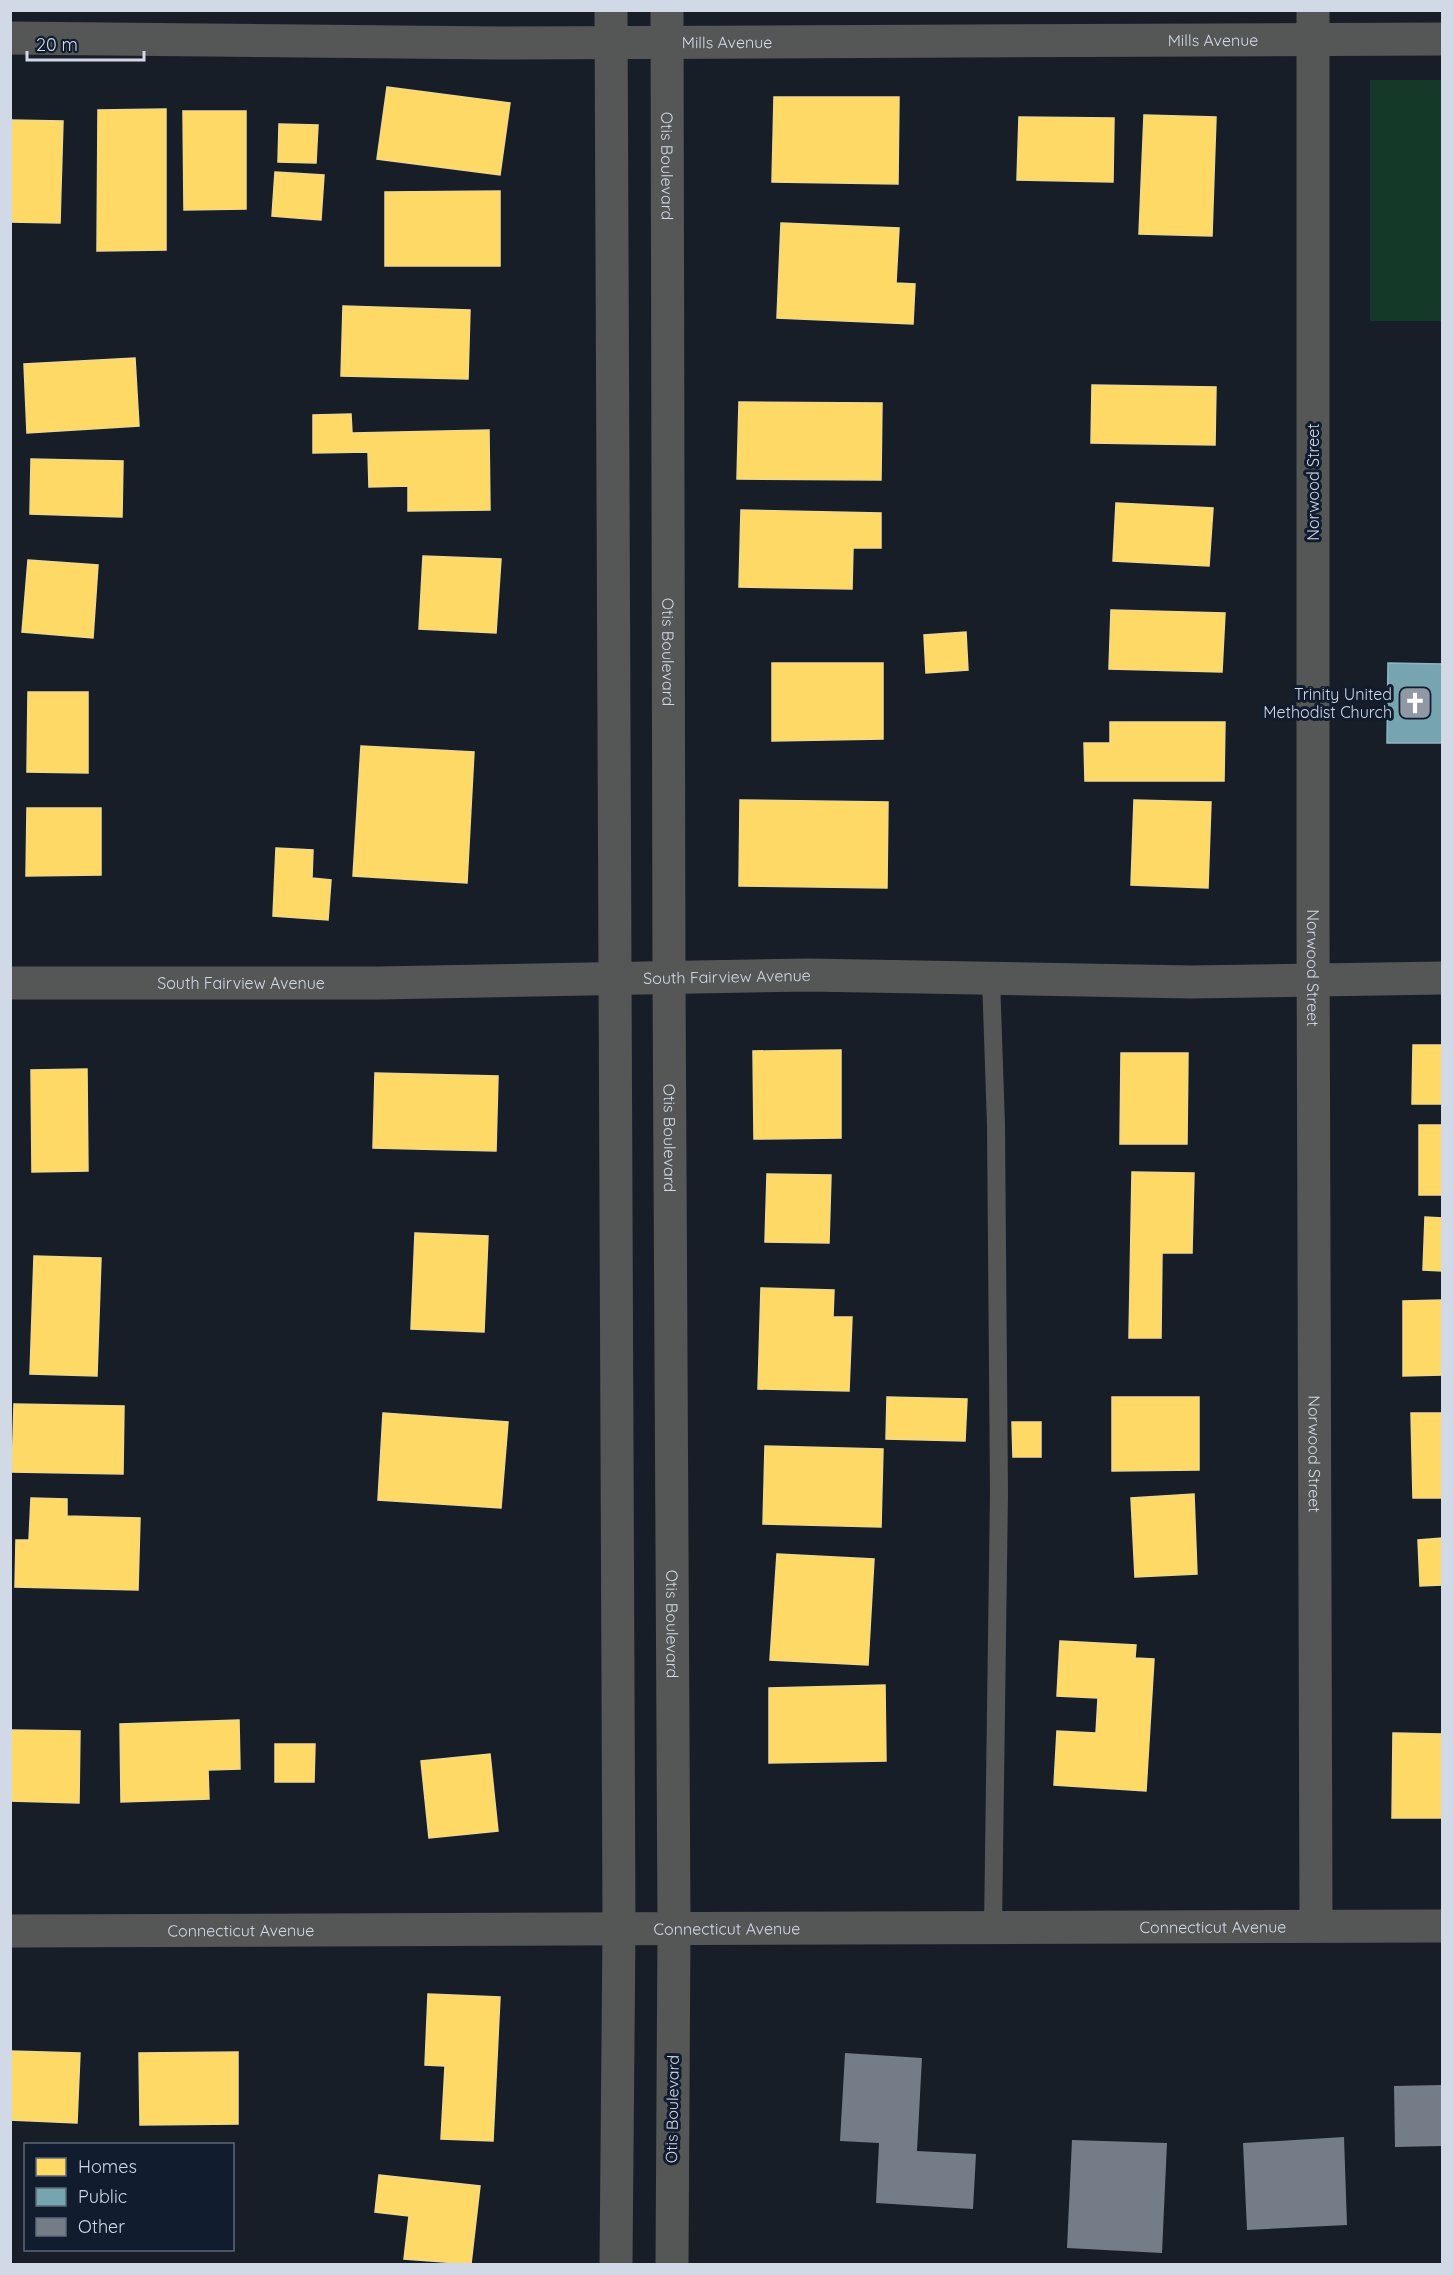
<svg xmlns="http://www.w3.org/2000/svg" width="1453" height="2275" viewBox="0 0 1453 2275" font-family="Quicksand,sans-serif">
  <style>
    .green { fill: #153928 }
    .homes { fill: #ffd966; stroke: #f1d98c; stroke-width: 1.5 }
    .public { fill: #76a5af; stroke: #91b5c0; stroke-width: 1.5 }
    .building { fill: #747c88 }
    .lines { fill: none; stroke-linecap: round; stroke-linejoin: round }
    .service { stroke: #555756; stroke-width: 18 }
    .minor { stroke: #555756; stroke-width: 33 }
    .tertiary { stroke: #555756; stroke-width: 33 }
    .labels { text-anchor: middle; stroke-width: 6; stroke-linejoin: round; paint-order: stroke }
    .street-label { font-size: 16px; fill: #d1d9e6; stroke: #111c2f }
    .poi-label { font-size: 16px; fill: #d1d9e6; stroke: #111c2f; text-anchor: end }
  </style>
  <rect width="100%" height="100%" fill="#181e28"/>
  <rect class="green" x="1370" y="80" width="72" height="241"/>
  <g class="homes">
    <polygon points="387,87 510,103 500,175 377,159"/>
    <polygon points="774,97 899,97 898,184 772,182"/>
    <polygon points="166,109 166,250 97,251 98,110"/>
    <polygon points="183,111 246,111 246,209 184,210"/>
    <polygon points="1144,115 1216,117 1212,236 1139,234"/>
    <polygon points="1019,117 1114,118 1113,182 1017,180"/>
    <polygon points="10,120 63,121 60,223 10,222"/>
    <polygon points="279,124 318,125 316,163 278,162"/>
    <polygon points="275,172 324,175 321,220 272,216"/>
    <polygon points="500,191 500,266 385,266 385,192"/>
    <polygon points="781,223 899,228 896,283 915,284 913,324 777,318"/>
    <polygon points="343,306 470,310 468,379 341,376"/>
    <polygon points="135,358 139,426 27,433 24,364"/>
    <polygon points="1092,385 1216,387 1215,445 1091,443"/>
    <polygon points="739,402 882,403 881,480 737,479"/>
    <polygon points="351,414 352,433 489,430 490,510 408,511 408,486 369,487 368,452 313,453 313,415"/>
    <polygon points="31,459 123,461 122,517 30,514"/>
    <polygon points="1116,503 1213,508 1209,566 1113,561"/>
    <polygon points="741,510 881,513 881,548 853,548 852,589 739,587"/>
    <polygon points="423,556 501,559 496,633 419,629"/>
    <polygon points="28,560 98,565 93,638 22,632"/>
    <polygon points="1111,610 1225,613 1222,672 1109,669"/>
    <polygon points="966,632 968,670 926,673 924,635"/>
    <polygon points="772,663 883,663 883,739 772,741"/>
    <polygon points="28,692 88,692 88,773 27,772"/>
    <polygon points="1110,722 1225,722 1224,781 1085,781 1084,743 1110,743"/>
    <polygon points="361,746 474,752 467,883 353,876"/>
    <polygon points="740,800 888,802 887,888 739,886"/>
    <polygon points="1134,800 1211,802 1208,888 1131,885"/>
    <polygon points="27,808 101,808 101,875 26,876"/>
    <polygon points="276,848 313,850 312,878 331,880 328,920 273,916"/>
    <polygon points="1413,1045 1442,1045 1442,1104 1412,1104"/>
    <polygon points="841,1050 841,1138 754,1139 753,1051"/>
    <polygon points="1121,1053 1188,1053 1187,1144 1120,1144"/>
    <polygon points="87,1069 88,1171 32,1172 31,1070"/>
    <polygon points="375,1073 498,1076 496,1151 373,1148"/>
    <rect x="1419" y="1125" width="23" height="70"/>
    <polygon points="1132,1172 1194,1173 1192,1253 1162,1253 1161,1338 1129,1338"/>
    <polygon points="767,1174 831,1175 829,1243 765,1242"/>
    <polygon points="1425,1217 1442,1218 1442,1271 1423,1270"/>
    <polygon points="415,1233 488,1236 484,1332 411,1329"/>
    <polygon points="34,1256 101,1258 97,1376 30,1374"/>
    <polygon points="761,1288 834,1290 833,1317 852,1317 849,1391 758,1389"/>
    <polygon points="1442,1300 1442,1375 1403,1376 1403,1301"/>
    <polygon points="887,1397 967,1399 965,1441 886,1439"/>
    <polygon points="1112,1397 1199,1397 1199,1470 1112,1471"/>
    <polygon points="14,1404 124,1406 123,1474 12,1472"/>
    <polygon points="383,1413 508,1422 501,1508 378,1500"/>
    <polygon points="1411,1413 1442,1413 1442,1498 1413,1498"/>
    <polygon points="1012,1422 1041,1422 1041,1457 1013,1457"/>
    <polygon points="765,1446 883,1449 881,1527 763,1524"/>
    <polygon points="1194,1494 1197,1574 1135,1577 1131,1498"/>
    <polygon points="31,1498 67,1499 67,1516 140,1518 138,1590 15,1587 16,1540 29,1540"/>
    <polygon points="1442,1538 1442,1585 1420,1586 1418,1540"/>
    <polygon points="777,1554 874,1559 868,1665 770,1660"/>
    <polygon points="1060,1641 1136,1645 1135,1658 1154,1659 1146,1791 1054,1785 1057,1731 1096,1733 1098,1698 1057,1696"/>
    <polygon points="885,1685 886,1761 769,1763 769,1688"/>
    <polygon points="239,1720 240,1769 208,1770 209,1799 121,1802 120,1724"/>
    <polygon points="10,1730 80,1731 79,1803 10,1801"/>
    <polygon points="1393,1733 1442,1734 1442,1818 1392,1818"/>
    <polygon points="275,1744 315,1744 314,1782 275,1782"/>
    <polygon points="490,1754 498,1831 429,1838 421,1761"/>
    <polygon points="428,1994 500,1997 493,2141 441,2139 445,2066 425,2065"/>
    <polygon points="10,2051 80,2053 77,2123 10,2120"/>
    <polygon points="238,2052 238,2124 140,2125 139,2053"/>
    <polygon points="379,2175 480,2186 471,2264 404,2259 409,2216 375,2212"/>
  </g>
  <polygon class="public" points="1388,663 1442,664 1442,743 1387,743"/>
  <g class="building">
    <polygon points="845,2053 922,2058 917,2151 976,2154 973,2209 876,2203 879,2143 840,2141"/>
    <polygon points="1442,2085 1442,2146 1395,2147 1394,2086"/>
    <polygon points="1344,2137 1347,2225 1247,2230 1243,2143"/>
    <polygon points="1072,2140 1167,2143 1162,2253 1067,2248"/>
  </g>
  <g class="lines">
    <polyline class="service" points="991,978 996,1125 999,1493 993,1927"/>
    <g class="minor">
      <polyline points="611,10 619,1927 616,2264"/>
      <path id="s1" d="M667 10 669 978 674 1927 672 2264"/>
      <path id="s2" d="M1313 10V926L1316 1926"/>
      <path id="s3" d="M10 983H379L808 975 1191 982 1442 978"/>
    </g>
    <g class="tertiary">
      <path id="s4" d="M10 38 500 43 1442 39"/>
      <path id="s5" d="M10 1931 1442 1926"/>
    </g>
  </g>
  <defs>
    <symbol id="church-square" viewBox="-11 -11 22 22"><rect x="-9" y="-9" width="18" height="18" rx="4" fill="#9098a4" stroke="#111c2f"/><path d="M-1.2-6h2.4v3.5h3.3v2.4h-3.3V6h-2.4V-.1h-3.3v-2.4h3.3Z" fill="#fff"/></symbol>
  </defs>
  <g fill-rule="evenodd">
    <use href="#church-square" x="1396" y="684" width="38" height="38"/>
  </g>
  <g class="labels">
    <g class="street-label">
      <text dy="6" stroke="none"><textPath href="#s4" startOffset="1203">Mills Avenue</textPath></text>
      <text dy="6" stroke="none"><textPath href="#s4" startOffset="717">Mills Avenue</textPath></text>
      <text dy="6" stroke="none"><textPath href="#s1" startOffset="156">Otis Boulevard</textPath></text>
      <text transform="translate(1313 482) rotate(-90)" y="6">Norwood Street</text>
      <text dy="6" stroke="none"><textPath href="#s1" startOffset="642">Otis Boulevard</textPath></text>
      <text dy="6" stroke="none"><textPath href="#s2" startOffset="958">Norwood Street</textPath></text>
      <text dy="6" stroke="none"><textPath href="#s3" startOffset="717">South Fairview Avenue</textPath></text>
      <text dy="6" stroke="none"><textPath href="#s3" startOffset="231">South Fairview Avenue</textPath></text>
      <text dy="6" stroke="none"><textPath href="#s1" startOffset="1128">Otis Boulevard</textPath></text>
      <text dy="6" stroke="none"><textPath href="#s2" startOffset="1444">Norwood Street</textPath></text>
      <text dy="6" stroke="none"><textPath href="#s1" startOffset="1614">Otis Boulevard</textPath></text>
      <text dy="6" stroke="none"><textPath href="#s5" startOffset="1203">Connecticut Avenue</textPath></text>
      <text dy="6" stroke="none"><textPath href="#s5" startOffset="717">Connecticut Avenue</textPath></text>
      <text dy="6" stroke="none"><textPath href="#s5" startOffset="231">Connecticut Avenue</textPath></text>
      <text transform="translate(672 2109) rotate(-89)" y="6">Otis Boulevard</text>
    </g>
    <g class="poi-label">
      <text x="1392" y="700">Trinity United<tspan x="1392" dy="18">Methodist Church</tspan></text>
    </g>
  </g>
  <rect width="1453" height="2275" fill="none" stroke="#d1d9e6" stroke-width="24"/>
  <rect x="24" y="2143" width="210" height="108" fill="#111c2f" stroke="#5e6878" stroke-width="1.5"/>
  <rect x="36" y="2158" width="30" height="18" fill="#ffd966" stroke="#5e6878" stroke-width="1.5"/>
  <text x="78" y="2173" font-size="18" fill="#d1d9e6">Homes</text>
  <rect x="36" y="2188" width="30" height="18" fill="#76a5af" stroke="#5e6878" stroke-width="1.5"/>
  <text x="78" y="2203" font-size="18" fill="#d1d9e6">Public</text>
  <rect x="36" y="2218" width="30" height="18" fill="#747c88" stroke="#5e6878" stroke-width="1.5"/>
  <text x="78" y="2233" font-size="18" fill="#d1d9e6">Other</text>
  <path d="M27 51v9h117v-9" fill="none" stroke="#d1d9e6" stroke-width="3"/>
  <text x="36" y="51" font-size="18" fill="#d1d9e6" stroke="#111c2f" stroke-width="4.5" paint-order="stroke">20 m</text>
</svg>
